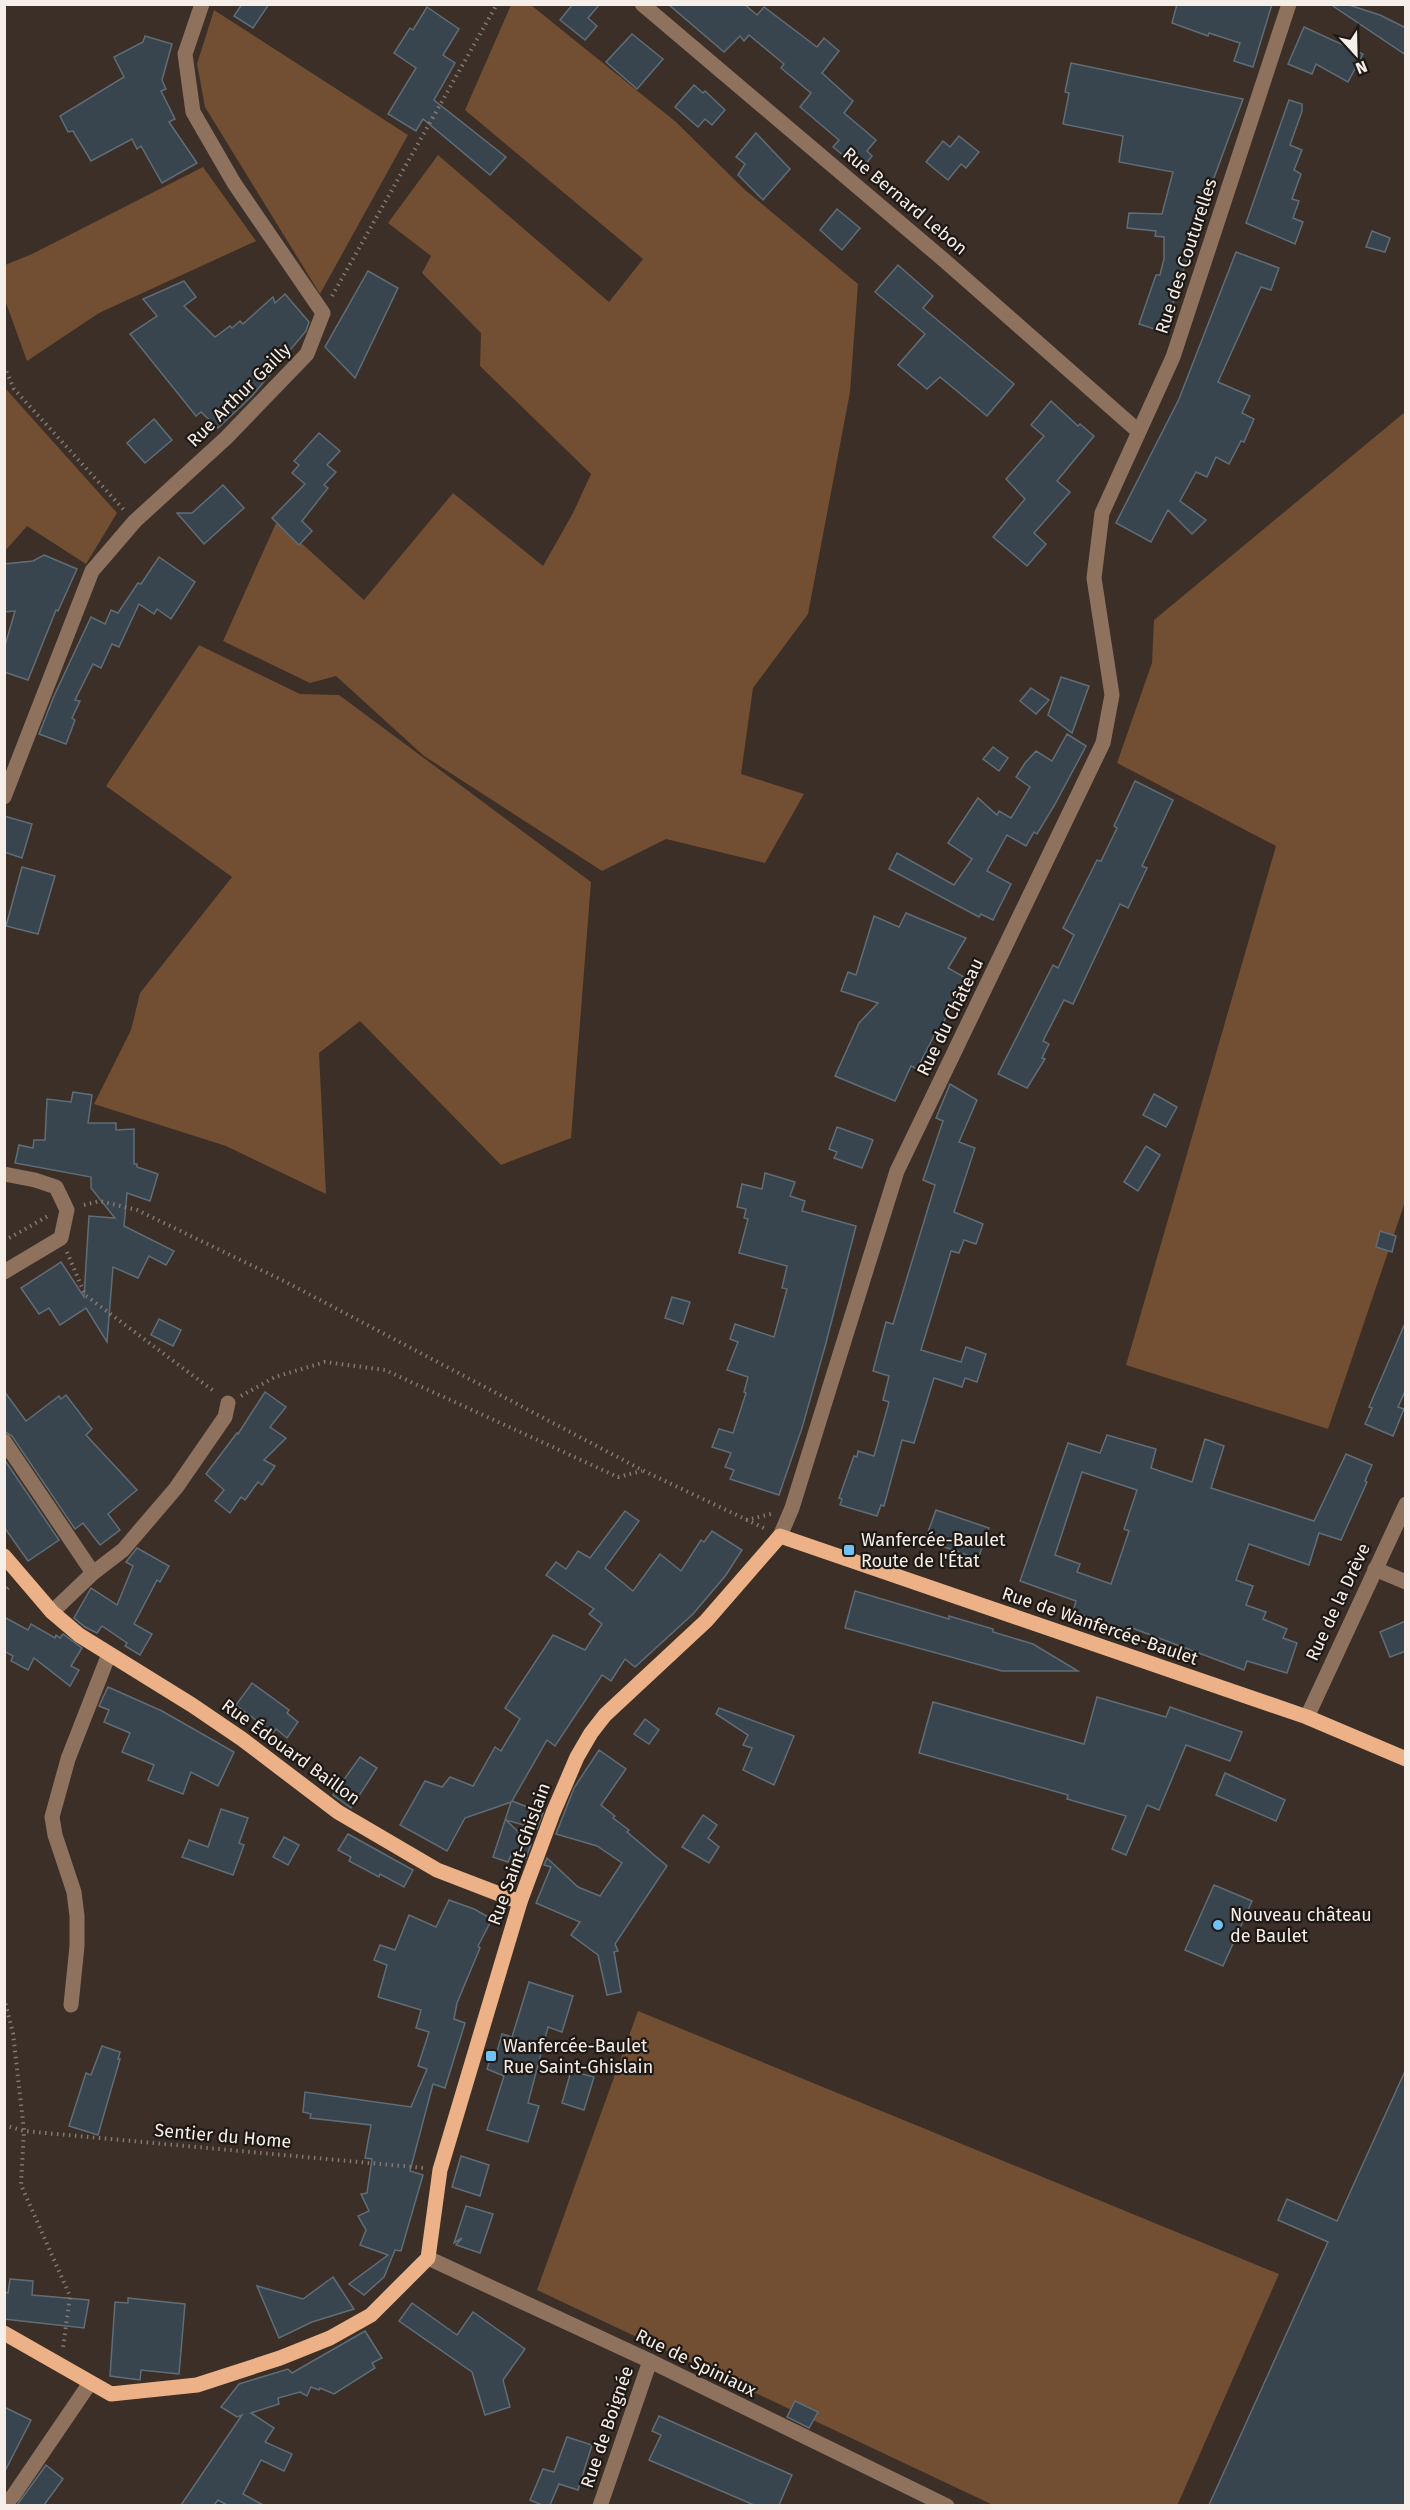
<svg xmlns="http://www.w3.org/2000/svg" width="1410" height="2510" viewBox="0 0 1410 2510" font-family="'Fira Sans',sans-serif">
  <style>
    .green { fill: #724e32 }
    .building { fill: #38454e; stroke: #606d77; stroke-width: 1.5; fill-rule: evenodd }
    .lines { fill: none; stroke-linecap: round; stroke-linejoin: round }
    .path { stroke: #837972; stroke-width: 4; stroke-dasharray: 1.5 4.5; stroke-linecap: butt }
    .minor { stroke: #8f725e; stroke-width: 15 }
    .major { stroke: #ecb186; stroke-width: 15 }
    .poi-dot { fill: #71c1f5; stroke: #1e1915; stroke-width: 2 }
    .labels { text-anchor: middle; stroke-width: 4.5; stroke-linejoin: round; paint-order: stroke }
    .street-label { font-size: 18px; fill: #f6eee9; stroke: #1e1915 }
    .poi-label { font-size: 18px; fill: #f6eee9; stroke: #1e1915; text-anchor: start }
  </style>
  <rect width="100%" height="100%" fill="#3b2f27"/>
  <g class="green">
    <polygon points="511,5 531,5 676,122 744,189 858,284 850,392 808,614 753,688 741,774 804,794 765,863 666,839 602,871 424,756 336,676 310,683 223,641 277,521 364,600 453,493 543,566 573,513 591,474 480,366 481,333 422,273 431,256 388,223 438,155 609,302 643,259 465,110"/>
    <polygon points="214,10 408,135 320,294 205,107 197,64"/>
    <polygon points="203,167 256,241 99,313 27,361 5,300 5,265 32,254"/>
    <polygon points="5,388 117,513 86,564 27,526 5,551"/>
    <polygon points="1405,412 1405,1202 1328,1429 1126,1365 1276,846 1117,763 1152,663 1154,620"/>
    <polygon points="199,645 300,694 339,695 591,882 571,1138 501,1165 360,1021 319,1053 326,1194 226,1146 94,1104 131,1030 140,993 232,877 106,786"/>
    <polygon points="638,2011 1279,2274 1177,2506 993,2505 537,2290"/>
  </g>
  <g class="building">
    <polygon points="242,4 269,4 253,28 234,16"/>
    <polygon points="573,4 600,4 588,18 597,26 585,40 560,20"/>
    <polygon points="668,4 744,4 757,15 764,7 817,47 824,38 839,51 822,73 853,101 844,113 876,140 867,151 872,156 861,170 833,147 839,140 800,107 811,93 781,68 784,64 749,35 744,41 740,36 724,52"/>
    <polygon points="1177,4 1272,4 1253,67 1234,61 1240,43 1209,33 1208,36 1172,23"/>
    <polygon points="1330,4 1346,4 1380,15 1406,28 1406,55"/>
    <polygon points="427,7 459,29 443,55 455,63 434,100 506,157 490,175 423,119 416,131 388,114 416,68 394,53 410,28 413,30"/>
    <polygon points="1304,27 1363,54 1348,82 1316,64 1312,74 1288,64"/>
    <polygon points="632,34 663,59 637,89 606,62"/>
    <polygon points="145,36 172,44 162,80 166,89 161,91 175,119 169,122 197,163 162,183 141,146 137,149 132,139 91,161 73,131 68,132 60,116 124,77 114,57 143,42"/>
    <polygon points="1071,63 1243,99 1204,205 1164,332 1139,324 1156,275 1160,275 1164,259 1164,237 1155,236 1156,231 1127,228 1129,213 1162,214 1173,172 1119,162 1123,136 1063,124 1069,93 1065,92"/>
    <polygon points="694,85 703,93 705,91 725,110 712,125 705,119 698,127 675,107"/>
    <polygon points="1289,100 1302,104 1302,111 1290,145 1302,150 1294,170 1301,174 1292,199 1299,201 1293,218 1303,222 1295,244 1246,223"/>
    <polygon points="756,133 790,169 763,200 738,175 745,164 736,157"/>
    <polygon points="959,136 979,152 966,168 961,164 948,180 926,162 943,141 950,147"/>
    <polygon points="837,209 860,228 842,250 820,230"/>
    <polygon points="1372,231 1390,238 1385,252 1366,247"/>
    <polygon points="1236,252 1279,268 1271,290 1261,287 1218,382 1250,396 1242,413 1254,419 1244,442 1241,441 1229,464 1216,457 1207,477 1196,472 1180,501 1206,520 1192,534 1168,510 1151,542 1116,523 1179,399"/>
    <polygon points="898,265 933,296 923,308 1014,384 987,416 940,377 927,389 898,365 925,334 875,292"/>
    <polygon points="368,271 398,288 355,378 325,347"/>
    <polygon points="184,281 196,297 184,306 215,337 230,326 232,328 240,321 243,324 273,297 275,303 285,294 309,322 306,331 252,396 218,428 201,412 196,416 130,334 157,316 143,299"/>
    <polygon points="1051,401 1078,426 1080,424 1094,436 1057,481 1070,492 1034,533 1046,544 1027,566 993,537 1025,499 1006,479 1044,436 1031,425"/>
    <polygon points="154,419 172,440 145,463 127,443"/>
    <polygon points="319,433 340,451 327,465 336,472 324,485 328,488 302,521 312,531 299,545 272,518 305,484 292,473 299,465 294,461"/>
    <polygon points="223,485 244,508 204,544 177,513 192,513"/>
    <polygon points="44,555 77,569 58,611 56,610 28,680 4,672 4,649 15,611 4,612 4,564 33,561"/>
    <polygon points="159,557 195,582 171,619 157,609 154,614 139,604 119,647 112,644 101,668 93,664 75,700 80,701 72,718 75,720 66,744 39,734 54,696 91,617 105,624 111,610 118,613 138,583 141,584"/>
    <polygon points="1061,677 1089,686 1072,733 1048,715"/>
    <polygon points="1031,688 1049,700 1036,714 1020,701"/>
    <polygon points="1067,734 1086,746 1054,806 1037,834 1034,832 1026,846 1007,835 987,871 1011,884 993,920 981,914 979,917 889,869 897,853 954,885 972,859 948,843 978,798 997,815 999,811 1011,818 1030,787 1016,777 1025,763 1036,751 1052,761"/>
    <polygon points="993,747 1008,758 999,771 983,759"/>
    <polygon points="1135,781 1173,800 1142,866 1147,868 1128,908 1120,904 1073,1004 1064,1000 1043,1041 1049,1044 1042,1058 1045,1059 1027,1088 998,1074 1053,965 1058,968 1074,935 1063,928 1097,860 1101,861 1117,828 1114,826"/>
    <polygon points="4,816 32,824 22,858 4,852"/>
    <polygon points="22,867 55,876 38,934 6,926"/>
    <polygon points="906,913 966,938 948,968 964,977 938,1035 935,1034 917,1069 911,1066 895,1101 835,1076 859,1023 878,1003 841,991 848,972 856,975 874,916 899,927"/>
    <polygon points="950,1084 977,1100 959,1142 975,1148 954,1212 983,1224 976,1244 964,1240 959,1253 951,1251 921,1350 961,1362 966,1347 986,1354 977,1382 965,1378 962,1387 934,1378 914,1443 902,1440 884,1506 881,1505 877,1516 840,1505 842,1499 839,1498 854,1456 857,1457 858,1451 874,1456 889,1402 883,1400 889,1376 873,1371 886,1322 893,1324 935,1185 923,1180 943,1121 936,1118"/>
    <polygon points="73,1092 92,1095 88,1123 116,1123 116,1130 134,1129 134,1164 137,1164 137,1167 158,1174 150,1201 127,1193 124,1226 174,1251 166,1265 149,1256 138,1278 113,1267 107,1342 86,1308 60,1325 49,1308 39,1314 21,1288 61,1262 84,1297 89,1216 115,1218 91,1188 91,1177 15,1163 19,1145 33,1148 34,1140 45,1140 47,1099 71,1102"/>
    <polygon points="1154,1094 1177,1107 1166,1127 1143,1115"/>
    <polygon points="837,1127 873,1140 862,1168 834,1158 837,1152 829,1149"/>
    <polygon points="1146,1146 1160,1155 1138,1191 1124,1182"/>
    <polygon points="765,1173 795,1182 790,1196 805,1201 802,1211 856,1226 826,1343 802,1428 779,1495 730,1479 734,1470 725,1467 731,1453 712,1447 719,1429 733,1433 746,1393 744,1392 748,1377 727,1370 738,1342 730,1339 735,1324 774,1337 787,1289 782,1288 787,1266 739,1253 748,1219 744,1218 746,1209 737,1207 742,1184 762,1189"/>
    <polygon points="1380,1231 1396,1236 1392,1252 1376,1247"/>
    <polygon points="672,1297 690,1302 683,1324 665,1318"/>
    <polygon points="159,1319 181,1330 173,1346 151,1335"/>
    <polygon points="1406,1321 1406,1389 1398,1407 1404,1409 1393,1436 1365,1424 1372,1408 1369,1407"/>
    <polygon points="4,1391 26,1421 59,1396 61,1399 66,1395 92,1429 86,1435 137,1490 108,1514 120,1530 100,1545 83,1523 75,1529 12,1436 4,1431"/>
    <polygon points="265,1392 286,1407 270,1427 286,1438 264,1460 275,1466 262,1485 258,1482 245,1500 241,1497 230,1513 215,1501 224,1490 206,1474 237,1433 238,1434"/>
    <path d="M1107 1435 1156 1449 1151 1468 1192 1482 1205 1439 1224 1446 1211 1488 1314 1521 1346 1454 1372 1465 1365 1481 1367 1482 1341 1540 1319 1533 1309 1565 1249 1544 1236 1580 1253 1586 1246 1605 1266 1612 1263 1619 1287 1629 1283 1638 1297 1643 1287 1673 1247 1661 1244 1670 1132 1628 1130 1632 1073 1612 1076 1601 1020 1581 1068 1443 1100 1453ZM1082 1472 1137 1490 1124 1529 1129 1531 1111 1584 1077 1572 1080 1564 1055 1555Z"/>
    <polygon points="4,1459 59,1540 28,1561 4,1527"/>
    <polygon points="936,1510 989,1528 978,1559 925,1540"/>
    <polygon points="625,1511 639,1521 605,1568 633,1591 660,1554 681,1571 701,1540 704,1542 712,1531 742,1550 726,1575 693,1614 635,1667 625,1659 611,1681 602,1675 555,1746 547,1740 512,1801 543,1813 537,1829 506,1820 531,1844 526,1858 512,1853 508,1862 493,1857 511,1802 465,1818 447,1851 400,1825 425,1781 442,1787 450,1777 473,1786 495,1747 501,1751 520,1719 505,1708 553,1635 585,1650 602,1624 589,1614 594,1609 546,1575 556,1562 566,1569 578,1551 590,1558"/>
    <polygon points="137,1548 169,1566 160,1582 157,1580 134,1624 152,1634 140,1655 125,1646 127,1643 102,1626 97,1633 85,1627 74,1618 91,1588 117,1605 133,1566 126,1562"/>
    <polygon points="855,1591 949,1619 949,1616 993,1629 993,1632 1033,1644 1078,1671 1002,1671 845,1628"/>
    <polygon points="4,1617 28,1630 31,1624 55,1638 56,1635 60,1638 63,1634 82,1648 71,1666 79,1670 70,1686 34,1658 28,1670 11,1661 13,1656 4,1651"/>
    <polygon points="1406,1621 1406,1651 1390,1657 1380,1632"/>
    <polygon points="252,1683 289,1710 287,1713 298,1722 287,1738 276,1729 273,1733 236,1705"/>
    <polygon points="108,1687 162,1711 234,1752 218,1786 191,1772 183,1794 148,1780 154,1765 122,1752 130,1733 104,1722 109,1710 99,1706"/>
    <polygon points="1097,1697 1166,1717 1170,1707 1242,1732 1230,1761 1186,1745 1159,1810 1147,1805 1126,1855 1112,1849 1126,1816 1067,1799 1068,1795 919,1753 933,1702 1084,1744"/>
    <polygon points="719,1708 794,1736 774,1785 743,1770 752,1748 743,1745 748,1735 716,1714"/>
    <polygon points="645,1719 659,1730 649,1744 634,1734"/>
    <polygon points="599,1750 626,1769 601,1805 615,1816 613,1818 629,1830 627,1832 667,1866 615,1944 618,1951 614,1952 621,1992 607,1995 598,1955 571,1935 580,1922 536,1903 551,1867 544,1865 547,1858 578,1887 600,1896 622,1863 597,1846 556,1834 574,1788"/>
    <polygon points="360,1757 377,1768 351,1808 333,1795"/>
    <polygon points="1225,1773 1285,1800 1276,1821 1216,1795"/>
    <polygon points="221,1809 248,1818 239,1843 244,1845 233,1875 182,1857 189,1840 208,1847"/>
    <polygon points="703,1815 717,1825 708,1838 719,1847 709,1863 682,1847"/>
    <polygon points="348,1834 413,1870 404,1887 380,1874 379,1877 349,1861 351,1857 338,1850"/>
    <polygon points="284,1837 299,1845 288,1865 273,1857"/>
    <polygon points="1214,1885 1252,1901 1223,1966 1185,1950"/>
    <polygon points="449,1900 474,1909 492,1919 478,1946 480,1948 457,2003 454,2019 465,2023 445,2088 433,2084 410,2171 423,2175 401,2251 395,2250 384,2277 364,2295 349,2284 388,2255 360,2245 366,2230 358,2216 369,2211 361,2194 367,2193 372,2159 365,2158 371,2125 310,2118 311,2114 303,2112 305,2092 411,2107 427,2069 418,2066 429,2032 416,2028 421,2010 378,1997 387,1965 374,1960 380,1945 395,1950 409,1915 436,1927"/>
    <polygon points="529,1982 573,1996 562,2032 548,2027 528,2103 539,2106 528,2142 487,2130 504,2076 487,2069 492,2053 496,2055 502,2034 512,2037"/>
    <polygon points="102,2046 120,2052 118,2059 120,2059 98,2135 69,2126 86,2073 91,2075"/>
    <polygon points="1406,2069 1406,2505 1209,2505 1328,2242 1278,2220 1287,2199 1337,2221"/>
    <polygon points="571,2071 594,2077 584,2110 562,2103"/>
    <polygon points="461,2156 489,2165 480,2196 452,2187"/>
    <polygon points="466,2206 493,2214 480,2253 456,2245 462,2238 454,2243"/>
    <polygon points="333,2277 354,2309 312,2322 279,2338 257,2286 303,2299"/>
    <polygon points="10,2279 33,2281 32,2295 89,2300 84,2328 4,2319 4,2292 8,2293"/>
    <polygon points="128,2298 185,2304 179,2374 141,2370 140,2380 110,2376 115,2302 128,2303"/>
    <polygon points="412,2303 457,2335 473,2312 525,2349 503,2380 510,2407 485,2415 472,2372 399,2321"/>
    <polygon points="365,2331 382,2358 372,2363 375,2368 334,2394 320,2388 319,2390 311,2387 307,2396 300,2392 278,2398 279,2404 251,2413 274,2428 265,2442 292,2454 284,2471 261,2460 243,2494 263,2505 227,2505 218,2500 214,2505 181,2505 242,2415 237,2417 221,2407 239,2384 288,2369 292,2373"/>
    <polygon points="795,2401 818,2412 809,2428 787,2417"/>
    <polygon points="4,2407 31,2420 4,2473"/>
    <polygon points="659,2416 792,2475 779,2505 754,2505 649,2460 661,2435 652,2431"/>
    <polygon points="567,2437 592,2445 578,2490 559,2484 550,2505 542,2505 530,2500 543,2469 554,2472"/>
    <polygon points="46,2465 63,2479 44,2505 17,2505"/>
  </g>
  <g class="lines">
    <g class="path">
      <polyline points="332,296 497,4"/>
      <polyline points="4,366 14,389 124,510"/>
      <polyline points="84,1205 100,1201 137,1210 284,1281 644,1471 766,1529"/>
      <polyline points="4,1241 48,1216"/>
      <polyline points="67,1252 85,1295 215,1392"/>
      <polyline points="241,1396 275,1377 325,1362 385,1370 618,1477 642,1471"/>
      <polyline points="746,1520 771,1514"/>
      <polyline points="4,1594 9,1586"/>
      <polyline points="4,1998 13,2033 24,2131 21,2185 70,2296 63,2348"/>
      <polyline points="4,2125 24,2131 424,2168"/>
    </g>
    <g class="minor">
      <polyline points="642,4 945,261 1138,431"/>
      <polyline points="4,797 92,571 135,521 226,438 307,354 323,313 234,183 193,112 185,54 202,4"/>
      <polyline points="4,1174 35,1180 56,1187 67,1210 61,1238 4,1272"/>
      <polyline points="4,1441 93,1573"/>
      <polyline points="780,1536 792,1508 897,1171 1103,743 1112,695 1094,578 1102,513 1173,357 1289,4"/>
      <polyline points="1375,1569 1406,1582"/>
      <polyline points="52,1612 93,1573 123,1550 176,1488 225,1417 228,1403"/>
      <polyline points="1307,1717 1406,1504"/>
      <polyline points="71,2005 77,1946 77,1916 74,1892 55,1835 52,1817 68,1759 109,1654"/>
      <polyline points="428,2258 650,2361 947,2506"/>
      <polyline points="4,2505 13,2496 90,2383"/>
      <polyline points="600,2506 650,2361"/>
    </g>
    <g class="major">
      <polyline points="4,1556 52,1612 79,1635 192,1705 242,1739 338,1812 437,1870 520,1902"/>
      <polyline points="4,2333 111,2394 197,2385 280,2358 330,2338 371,2315 428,2258 440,2170 520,1902 553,1813 577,1757 591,1733 605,1715 706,1621 780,1536 1307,1717 1406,1759"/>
    </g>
  </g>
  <g class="poi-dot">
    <rect x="843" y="1544" width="12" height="12" rx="3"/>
    <circle cx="1218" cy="1925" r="6"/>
    <rect x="485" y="2050" width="12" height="12" rx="3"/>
  </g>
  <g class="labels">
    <g class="street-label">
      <text transform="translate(905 201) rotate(40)" y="6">Rue Bernard Lebon</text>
      <text transform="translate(1186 256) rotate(-72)" y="6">Rue des Couturelles</text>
      <text transform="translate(239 395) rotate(-45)" y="6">Rue Arthur Gailly</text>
      <text transform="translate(950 1017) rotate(-64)" y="6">Rue du Château</text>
      <text transform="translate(1338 1602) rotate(-65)" y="6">Rue de la Drève</text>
      <text transform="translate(1100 1626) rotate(19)" y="6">Rue de Wanfercée-Baulet</text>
      <text transform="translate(291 1752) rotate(36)" y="6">Rue Édouard Baillon</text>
      <text transform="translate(519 1854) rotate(-70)" y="6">Rue Saint-Ghislain</text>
      <text transform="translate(223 2136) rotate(5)" y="6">Sentier du Home</text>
      <text transform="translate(696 2363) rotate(26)" y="6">Rue de Spiniaux</text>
      <text transform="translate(607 2427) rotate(-71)" y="6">Rue de Boignée</text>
    </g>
    <g class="poi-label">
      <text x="861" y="1546">Wanfercée-Baulet<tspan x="861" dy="21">Route de l'État</tspan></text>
      <text x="1230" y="1921">Nouveau château<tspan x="1230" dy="21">de Baulet</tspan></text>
      <text x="503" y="2052">Wanfercée-Baulet<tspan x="503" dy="21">Rue Saint-Ghislain</tspan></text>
    </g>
  </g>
  <rect width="1410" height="2510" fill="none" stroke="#f6eee9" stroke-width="12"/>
  <g transform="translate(1356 54) rotate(158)" stroke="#1e1915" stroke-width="4.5" paint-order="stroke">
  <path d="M0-4.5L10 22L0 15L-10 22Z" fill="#f6eee9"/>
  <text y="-9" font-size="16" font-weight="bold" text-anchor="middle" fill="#f6eee9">N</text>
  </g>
</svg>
